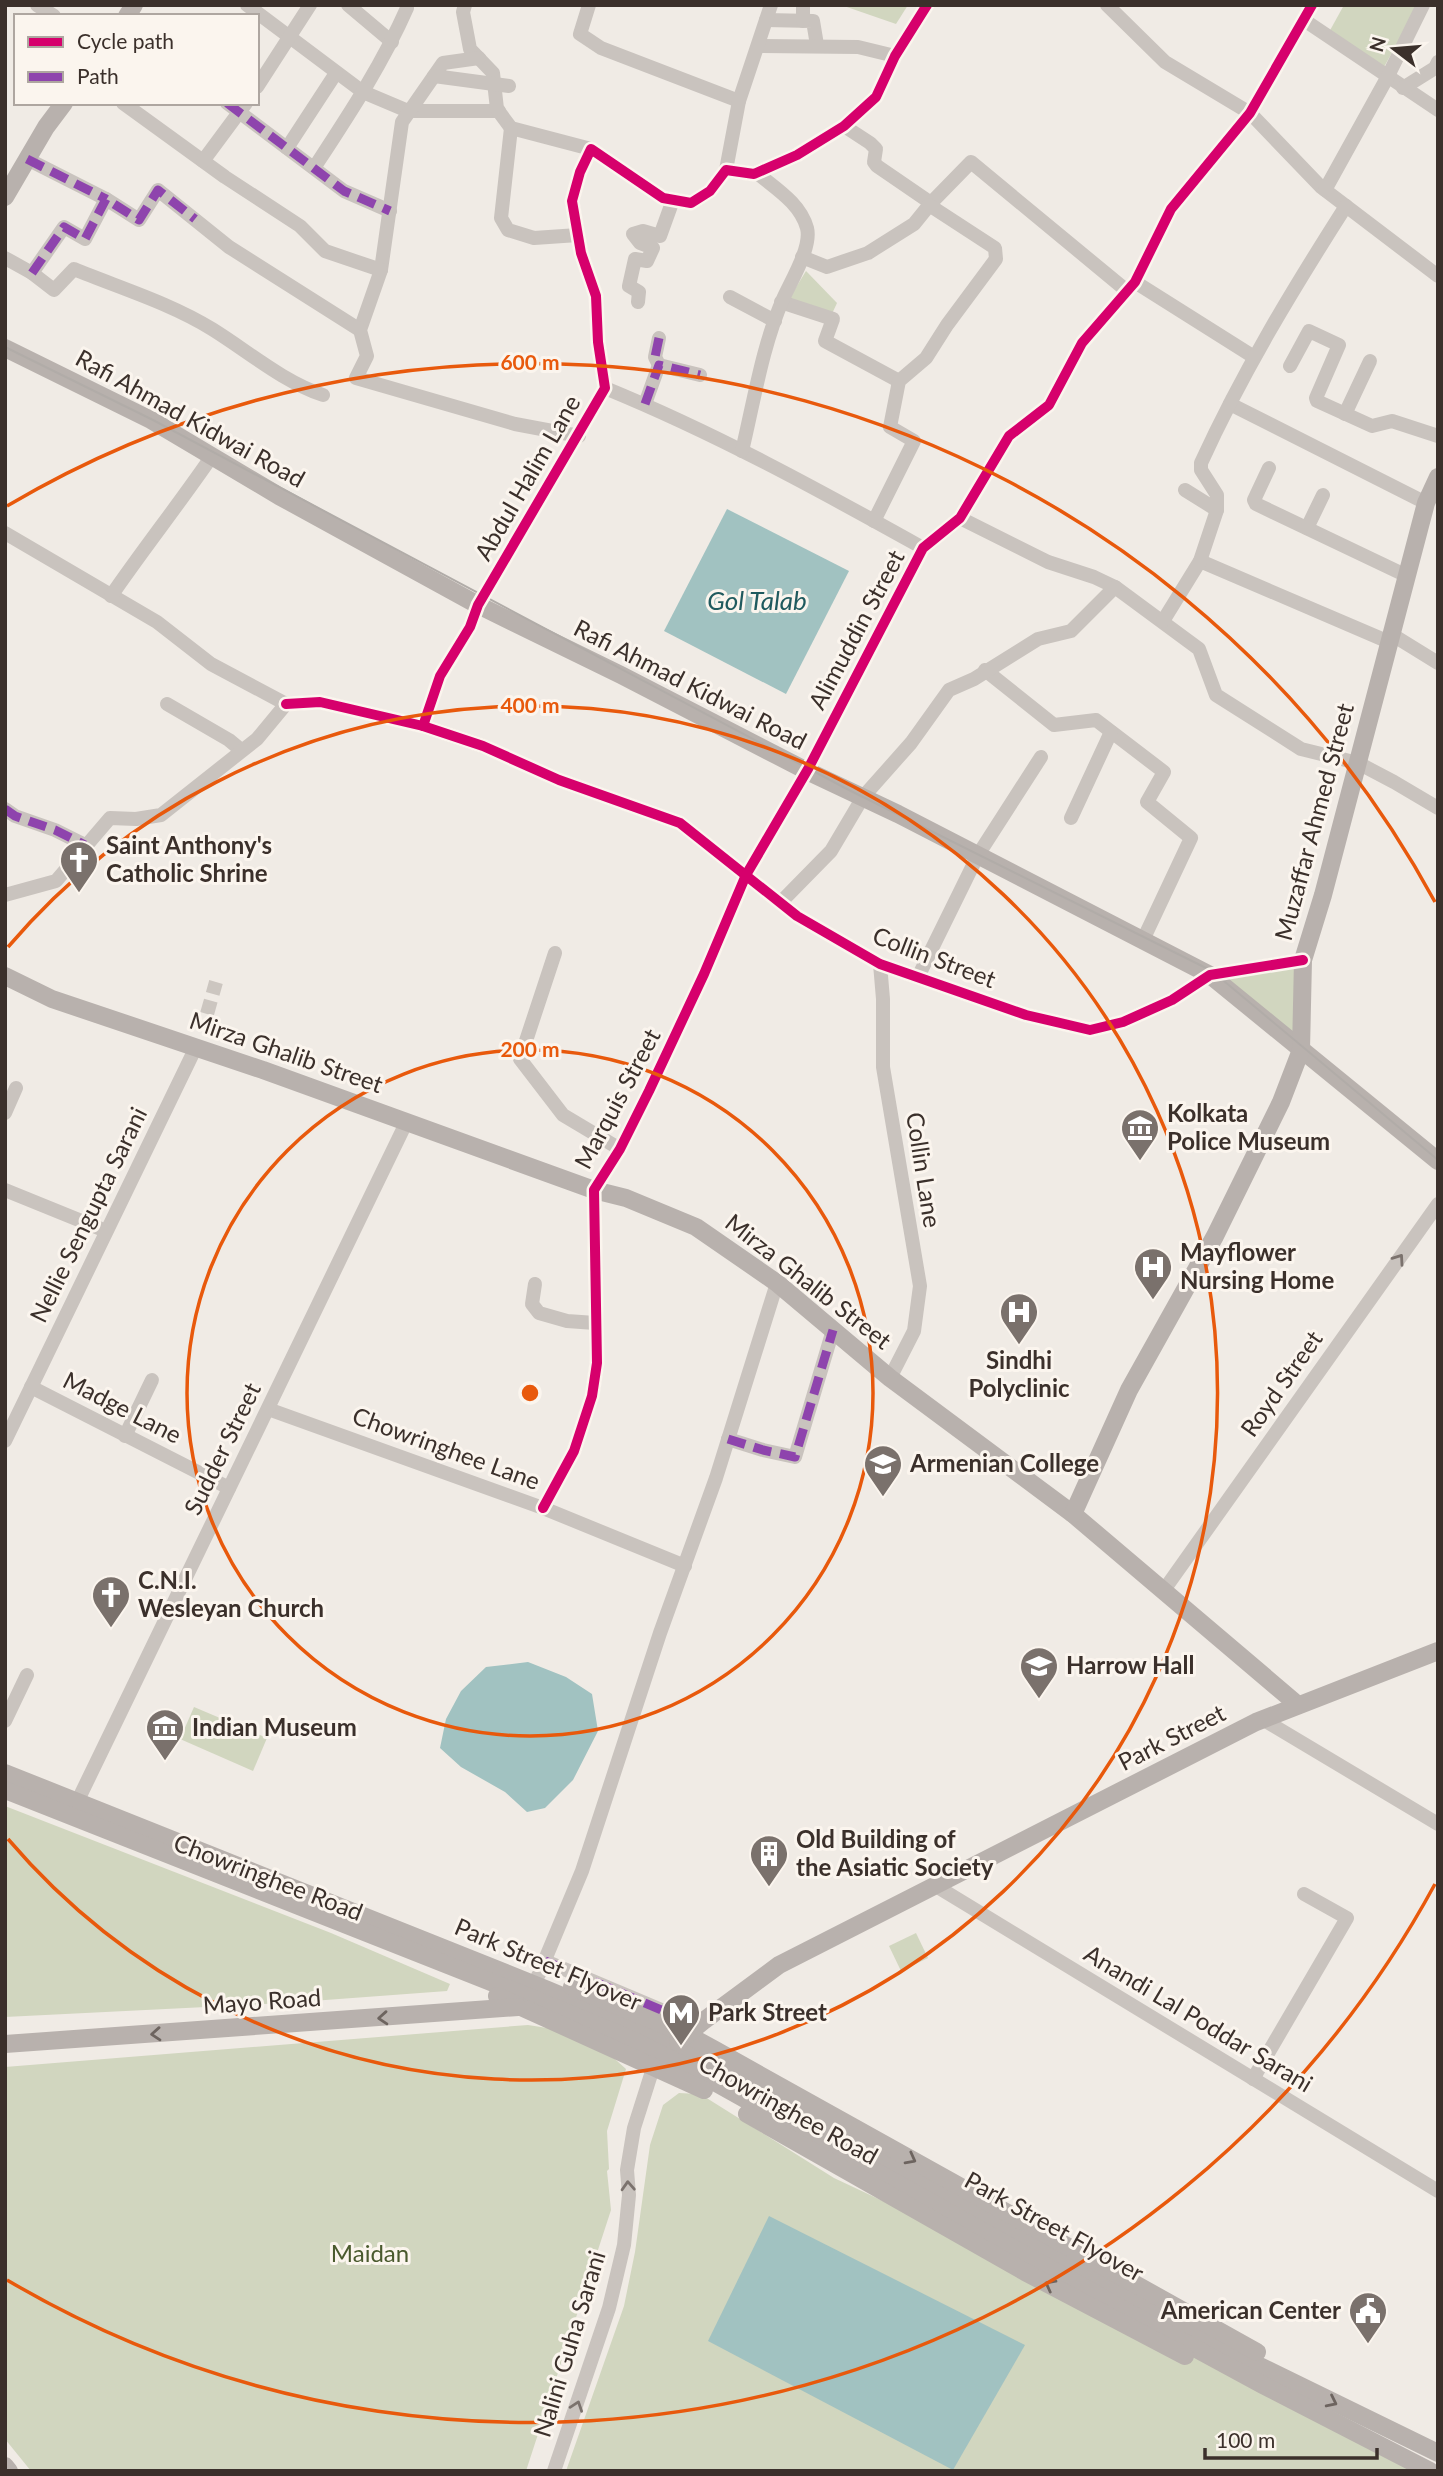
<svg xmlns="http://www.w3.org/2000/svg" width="1443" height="2476" viewBox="0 0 1443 2476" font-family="Lato,sans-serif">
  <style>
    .green { fill: #d1d6bf }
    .water { fill: #a1c2c1 }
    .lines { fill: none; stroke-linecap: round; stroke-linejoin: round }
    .minor-tunnel { stroke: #ccc6c0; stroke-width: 14; stroke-dasharray: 14 7; stroke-linecap: butt }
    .minor { stroke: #c9c3be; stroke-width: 14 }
    .major { stroke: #b8b1ad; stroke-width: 18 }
    .tram { stroke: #b1aca8; stroke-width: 2 }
    .quiet { stroke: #8e44ad; stroke-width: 9; stroke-dasharray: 18 9; stroke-linecap: butt }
    .cycleway-casing { stroke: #fbf5ee; stroke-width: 15 }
    .cycleway { stroke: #d6006c; stroke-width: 10 }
    .oneway { stroke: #7b726d }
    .oneway2 { stroke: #6d645f }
    .ring { fill: none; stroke: #e8590c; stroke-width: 3.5 }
    .labels { text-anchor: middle; stroke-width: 6; stroke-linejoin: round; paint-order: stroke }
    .street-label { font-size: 24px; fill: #3b302b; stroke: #fbf5ee }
    .poi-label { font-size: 24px; font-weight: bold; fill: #3b302b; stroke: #fbf5ee; text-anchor: start }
    .park-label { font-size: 24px; fill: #4a5a2e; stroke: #fbf5ee }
    .water-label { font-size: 26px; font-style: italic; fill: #1f5a5e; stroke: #fbf5ee }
    .centre { fill: #e8590c; stroke: #fbf5ee; stroke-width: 3.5 }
    .ring-label { font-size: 21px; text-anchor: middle; font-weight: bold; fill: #e8590c; stroke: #fbf5ee; stroke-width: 6; stroke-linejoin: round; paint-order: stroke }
  </style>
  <rect width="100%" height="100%" fill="#f0ebe5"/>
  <g class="green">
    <polygon points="841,5 908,5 896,24"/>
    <polygon points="1344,5 1418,5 1384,67 1328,34"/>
    <polygon points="806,271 837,303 830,318 787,302"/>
    <polygon points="1296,968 1296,1041 1222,977"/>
    <polygon points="194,1707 267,1738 253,1771 180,1739"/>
    <polygon points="5,1806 331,1933 450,1984 447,1991 285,2003 5,2017"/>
    <polygon points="916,1933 928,1958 901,1971 889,1946"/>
    <polygon points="528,2025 560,2030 598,2044 626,2069 607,2131 609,2169 607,2171 611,2210 526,2471 31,2471 5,2439 5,2067"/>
    <polygon points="679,2093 698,2094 705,2097 834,2178 1096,2301 1427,2471 566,2471 624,2306 635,2252 650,2145 663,2105"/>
  </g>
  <g class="water">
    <polygon points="727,509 849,571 786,694 664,631"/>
    <polygon points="528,1662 566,1677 592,1694 598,1731 573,1780 545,1808 527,1812 505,1792 461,1767 440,1748 446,1719 461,1691 486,1667"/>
    <polygon points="769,2216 1025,2345 953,2470 708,2341"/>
  </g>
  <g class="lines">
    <polyline class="minor-tunnel" points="207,1014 216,982"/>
    <g class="minor">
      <polyline points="37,5 54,16"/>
      <polyline points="247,5 363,92 408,111 499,111"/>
      <polyline points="348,5 392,42"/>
      <polyline points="465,5 463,12 470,49 493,73 497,109 511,128 591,149"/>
      <polyline points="589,5 580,34 601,48 739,101"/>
      <polyline points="1107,5 1165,62 1250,113 1321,187 1438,276"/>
      <polyline points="766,20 813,21 817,45"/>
      <polyline points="1304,20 1438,110"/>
      <polyline points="803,21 803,5"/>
      <polyline points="758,46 858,47 895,56"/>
      <polyline points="479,58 443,63 402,122 381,270 360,330 367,356 356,378 515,424 579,436"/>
      <polyline points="434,76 509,86"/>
      <polyline points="257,87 310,5"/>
      <polyline points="1403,88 1435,68 1438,62"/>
      <polyline points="123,103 225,177 300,226 325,251 381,270"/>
      <polyline points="227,103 344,191 390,211"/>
      <polyline points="844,126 870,143 876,149 874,162 877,166 931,203"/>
      <polyline points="511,128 501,218 508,230 534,238 578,235"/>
      <polyline points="287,148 336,73"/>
      <polyline points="27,159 106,199"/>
      <polyline points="203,161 246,103"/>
      <path d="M314 168C348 116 382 65 407 8"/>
      <polyline points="726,170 739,101 771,5"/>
      <polyline points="1325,190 1387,78 1423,5"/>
      <polyline points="802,257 827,267 868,253 914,224 931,203 971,162 1127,291"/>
      <path d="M5 258 32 273 54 290 74 269C120 288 170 303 212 329 249 352 282 381 323 395"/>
      <polyline points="32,273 64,227 85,239 106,199 139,220 158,190 229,247 360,330"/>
      <polyline points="1135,282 1254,357"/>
      <polyline points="730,297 775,321"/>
      <polyline points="638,302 639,292 629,286 635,259 647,261 653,248 640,243 633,234 643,231 660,236 673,200"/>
      <polyline points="781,302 833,319 825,341 899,381"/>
      <polyline points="659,338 655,357 659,365"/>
      <polyline points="1290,366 1309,331 1339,345 1316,398 1317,401 1372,426 1392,421 1438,436"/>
      <path d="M605 388C715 433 819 490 923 548"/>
      <polyline points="645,404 659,365 700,375"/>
      <polyline points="1230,404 1426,503"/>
      <polyline points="1345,414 1370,361"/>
      <path d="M742 451C754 401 762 347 783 299 791 281 812 247 807 228 800 203 776 189 757 173"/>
      <polyline points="1269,468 1254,500 1256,504 1407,576"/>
      <polyline points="1185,490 1217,510"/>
      <polyline points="960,518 1048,562 1094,577 1115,587 1199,649 1216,695 1301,749 1358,763 1394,782 1438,808"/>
      <polyline points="874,521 914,441 890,427 899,381 926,358 947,325 996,259 995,248 929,205"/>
      <polyline points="1307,528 1323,495"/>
      <polyline points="5,533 157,622 211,664 286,704"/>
      <polyline points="1200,561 1389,642"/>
      <path d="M111 596C144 548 179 504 212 456"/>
      <path d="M1163 621 1200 561 1217 510V495L1201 470V463C1242 373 1293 289 1346 206"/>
      <polyline points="1391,634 1438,663"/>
      <polyline points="985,670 1054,725 1096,720 1164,772 1147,802 1191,838 1143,940"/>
      <polyline points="167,704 229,740 241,750"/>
      <polyline points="286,704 320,702 423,726 483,746 559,780 680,823 797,916 880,964 1026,1015 1090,1030 1123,1022 1172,1000 1210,975 1303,960"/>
      <polyline points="423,726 440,676 470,627 478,605 605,388 598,342 596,296 581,253 572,201 580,172 591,149 663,198 691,203 710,191 726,170 754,174 797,155 844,126 876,97 895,56 927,5"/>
      <polyline points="5,809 15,816 55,830 85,845"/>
      <polyline points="1071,818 1111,732"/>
      <polyline points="5,895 56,881 110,818 136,819 161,815 257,739 286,704"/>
      <polyline points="781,902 831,851 863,797 911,743 949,690 974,679 1038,639 1071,631 1115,587"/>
      <polyline points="555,953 520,1059 563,1115 620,1149"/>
      <polyline points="880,964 883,999 883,1067 920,1286 914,1331 890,1378"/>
      <polyline points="918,977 978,855 1041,757"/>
      <polyline points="5,1113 16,1088"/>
      <polyline points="5,1190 106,1231"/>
      <polyline points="535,1284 532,1304 539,1313 567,1321 595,1323"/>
      <polyline points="31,1387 229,1488"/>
      <polyline points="268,1409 543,1508 685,1566"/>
      <polyline points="125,1436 152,1380"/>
      <polyline points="728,1439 763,1450 795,1457 833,1330"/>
      <polyline points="5,1441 196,1047"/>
      <polyline points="543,1508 574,1451 592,1396 597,1363 594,1190 620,1149 649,1091 704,974 746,875 808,769 923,548 960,518 1009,436 1049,405 1082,343 1135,282 1171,209 1250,113 1312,5"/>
      <polyline points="1164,1590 1438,1204"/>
      <polyline points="1264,1720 1438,1824"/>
      <polyline points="5,1721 27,1675"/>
      <polyline points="80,1796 407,1121"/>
      <polyline points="936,1886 1438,2191"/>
      <polyline points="545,1961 666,2012"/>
      <polyline points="530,1991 539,1974 582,1871 660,1633 716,1478 777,1283"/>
      <polyline points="1253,2079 1347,1918 1304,1894"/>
      <polyline points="554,2471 609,2308 624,2245 629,2195 627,2170 634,2128 654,2065"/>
    </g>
    <g class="major">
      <polyline points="127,16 134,5"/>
      <polyline points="5,197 46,127 64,103"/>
      <polyline points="5,348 151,420 279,496 478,605 621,675 807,771 898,814 1210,975 1438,1161"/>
      <polyline points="5,976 52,999 263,1070 594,1190 626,1198 696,1227 777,1283 890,1378 1073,1514 1298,1705"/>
      <polyline points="1073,1514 1129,1390 1215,1236 1281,1102 1301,1050 1303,960 1323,895 1426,503 1438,477"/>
      <polyline points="5,1773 548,1990 631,2025 696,2057 1235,2354 1438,2453"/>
      <polyline points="5,1790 544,2003 626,2037 691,2069 1128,2312 1263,2385 1430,2471"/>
      <polyline points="572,1987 686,2034 715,2050 1257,2352"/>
      <polyline points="497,1996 704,2090"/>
      <polyline points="678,2042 702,2022 779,1965 1256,1722 1438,1651"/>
      <polyline points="5,2044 518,2007"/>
      <polyline points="747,2114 1025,2272 1185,2356"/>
      <polyline points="5,2466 9,2471"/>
    </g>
    <polyline class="tram" points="5,347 153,420 845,788 1212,971 1438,1160"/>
    <g class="quiet">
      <polyline points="227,103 344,191 390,211"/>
      <polyline points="27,159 106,199"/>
      <polyline points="32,273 64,227 85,239 106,199 139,220 158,190 195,219"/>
      <polyline points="659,338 655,357 659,365"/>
      <polyline points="645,404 659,365 700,375"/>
      <polyline points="5,809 15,816 55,830 85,845"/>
      <polyline points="728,1439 763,1450 795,1457 833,1330"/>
      <polyline points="545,1961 666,2012"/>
    </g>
    <defs>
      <g id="cycleway">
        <polyline points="286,704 320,702 423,726 483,746 559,780 680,823 797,916 880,964 1026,1015 1090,1030 1123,1022 1172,1000 1210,975 1303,960"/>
        <polyline points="423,726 440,676 470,627 478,605 605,388 598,342 596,296 581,253 572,201 580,172 591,149 663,198 691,203 710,191 726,170 754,174 797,155 844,126 876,97 895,56 927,5"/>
        <polyline points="543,1508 574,1451 592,1396 597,1363 594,1190 620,1149 649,1091 704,974 746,875 808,769 923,548 960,518 1009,436 1049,405 1082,343 1135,282 1171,209 1250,113 1312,5"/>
      </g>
    </defs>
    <use href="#cycleway" class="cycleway-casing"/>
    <use href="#cycleway" class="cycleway"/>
  </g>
  <defs><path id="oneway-chevron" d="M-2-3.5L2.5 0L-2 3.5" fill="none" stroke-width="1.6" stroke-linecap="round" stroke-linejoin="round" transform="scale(1.75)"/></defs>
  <g class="oneway">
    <use href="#oneway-chevron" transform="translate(1399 1259) rotate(-55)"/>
    <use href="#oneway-chevron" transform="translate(628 2186) rotate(-93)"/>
    <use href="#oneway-chevron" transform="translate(577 2406) rotate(-71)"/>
  </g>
  <g class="oneway2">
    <use href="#oneway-chevron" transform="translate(383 2018) rotate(176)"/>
    <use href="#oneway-chevron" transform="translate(156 2034) rotate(176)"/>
    <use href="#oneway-chevron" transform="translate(911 2159) rotate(28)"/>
    <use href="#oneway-chevron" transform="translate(1050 2285) rotate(-152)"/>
    <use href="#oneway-chevron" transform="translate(1332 2402) rotate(26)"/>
  </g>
  <g class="ring">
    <circle cx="530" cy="1393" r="343"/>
    <path d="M8 947A687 687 0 1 1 8 1839"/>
    <path d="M1435 1884A1030 1030 0 0 1 7 2280M7 506A1030 1030 0 0 1 1435 902"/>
  </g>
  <defs>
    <symbol id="church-pin" viewBox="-11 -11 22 30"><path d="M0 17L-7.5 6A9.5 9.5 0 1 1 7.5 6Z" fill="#7a716c" stroke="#fbf5ee"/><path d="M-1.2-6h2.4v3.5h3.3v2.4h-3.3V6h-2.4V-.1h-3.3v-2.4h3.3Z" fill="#fff"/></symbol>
    <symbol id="museum-pin" viewBox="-11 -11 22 30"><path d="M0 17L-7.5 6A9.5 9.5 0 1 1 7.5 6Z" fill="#7a716c" stroke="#fbf5ee"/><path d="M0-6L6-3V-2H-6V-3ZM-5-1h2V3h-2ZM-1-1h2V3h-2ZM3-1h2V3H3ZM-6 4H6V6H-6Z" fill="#fff"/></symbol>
    <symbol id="hospital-pin" viewBox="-11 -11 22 30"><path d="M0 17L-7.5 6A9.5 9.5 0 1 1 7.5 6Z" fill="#7a716c" stroke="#fbf5ee"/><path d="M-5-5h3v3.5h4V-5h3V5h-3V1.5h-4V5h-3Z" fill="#fff"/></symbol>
    <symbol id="university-pin" viewBox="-11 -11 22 30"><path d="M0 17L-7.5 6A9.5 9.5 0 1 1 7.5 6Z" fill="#7a716c" stroke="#fbf5ee"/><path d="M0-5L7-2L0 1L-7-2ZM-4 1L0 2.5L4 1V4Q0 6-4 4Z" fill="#fff"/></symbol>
    <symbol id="school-pin" viewBox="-11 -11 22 30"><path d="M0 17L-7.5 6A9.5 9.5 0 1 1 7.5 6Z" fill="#7a716c" stroke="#fbf5ee"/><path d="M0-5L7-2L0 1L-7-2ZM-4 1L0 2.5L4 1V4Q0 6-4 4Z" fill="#fff"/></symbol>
    <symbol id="building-pin" viewBox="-11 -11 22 30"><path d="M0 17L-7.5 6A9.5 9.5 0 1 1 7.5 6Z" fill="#7a716c" stroke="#fbf5ee"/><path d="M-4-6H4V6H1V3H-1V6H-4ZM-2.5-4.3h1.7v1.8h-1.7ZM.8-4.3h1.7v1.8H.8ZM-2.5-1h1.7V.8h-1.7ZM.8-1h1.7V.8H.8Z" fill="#fff"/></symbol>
    <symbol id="metro-pin" viewBox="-11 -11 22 30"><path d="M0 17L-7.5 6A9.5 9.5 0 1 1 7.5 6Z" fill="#7a716c" stroke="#fbf5ee"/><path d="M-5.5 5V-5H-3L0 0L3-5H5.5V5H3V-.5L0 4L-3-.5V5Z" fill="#fff"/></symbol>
    <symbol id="civic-pin" viewBox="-11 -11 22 30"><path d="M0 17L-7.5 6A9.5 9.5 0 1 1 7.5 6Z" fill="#7a716c" stroke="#fbf5ee"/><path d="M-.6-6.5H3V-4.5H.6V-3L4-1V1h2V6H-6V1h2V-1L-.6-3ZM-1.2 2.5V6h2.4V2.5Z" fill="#fff"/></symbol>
  </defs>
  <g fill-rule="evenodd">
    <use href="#church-pin" x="57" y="838" width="44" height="60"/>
    <use href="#museum-pin" x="1118" y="1106" width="44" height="60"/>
    <use href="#hospital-pin" x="1131" y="1245" width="44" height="60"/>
    <use href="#hospital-pin" x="997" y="1290" width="44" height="60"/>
    <use href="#university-pin" x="861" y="1442" width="44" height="60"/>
    <use href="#church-pin" x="89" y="1573" width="44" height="60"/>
    <use href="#school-pin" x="1017" y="1644" width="44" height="60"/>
    <use href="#museum-pin" x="143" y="1706" width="44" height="60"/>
    <use href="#building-pin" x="747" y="1832" width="44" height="60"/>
    <use href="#metro-pin" x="659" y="1991" width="44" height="60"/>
    <use href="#civic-pin" x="1346" y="2289" width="44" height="60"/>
  </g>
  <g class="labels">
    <g class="street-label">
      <text transform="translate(190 419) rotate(29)" y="8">Rafi Ahmad Kidwai Road</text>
      <text transform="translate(528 478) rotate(-60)" y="8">Abdul Halim Lane</text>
      <text transform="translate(857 630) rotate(-62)" y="8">Alimuddin Street</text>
      <text transform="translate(690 685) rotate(27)" y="8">Rafi Ahmad Kidwai Road</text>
      <text transform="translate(1315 822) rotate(-75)" y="8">Muzaffar Ahmed Street</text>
      <text transform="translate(934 958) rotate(21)" y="8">Collin Street</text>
      <text transform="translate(286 1053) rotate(19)" y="8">Mirza Ghalib Street</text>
      <text transform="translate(618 1099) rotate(-62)" y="8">Marquis Street</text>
      <text transform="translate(923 1170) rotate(81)" y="8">Collin Lane</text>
      <text transform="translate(89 1215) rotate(-64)" y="8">Nellie Sengupta Sarani</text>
      <text transform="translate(808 1282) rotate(38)" y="8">Mirza Ghalib Street</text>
      <text transform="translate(1282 1384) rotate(-55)" y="8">Royd Street</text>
      <text transform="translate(122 1408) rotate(27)" y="8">Madge Lane</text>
      <text transform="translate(223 1449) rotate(-64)" y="8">Sudder Street</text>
      <text transform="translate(446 1449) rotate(20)" y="8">Chowringhee Lane</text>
      <text transform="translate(1172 1738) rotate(-27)" y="8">Park Street</text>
      <text transform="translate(268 1878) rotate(21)" y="8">Chowringhee Road</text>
      <text transform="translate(548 1965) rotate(23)" y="8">Park Street Flyover</text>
      <text transform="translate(262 2002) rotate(-4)" y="8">Mayo Road</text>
      <text transform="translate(1198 2019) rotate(31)" y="8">Anandi Lal Poddar Sarani</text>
      <text transform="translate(788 2110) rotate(29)" y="8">Chowringhee Road</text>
      <text transform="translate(1054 2227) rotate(29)" y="8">Park Street Flyover</text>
      <text transform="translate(570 2344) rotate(-73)" y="8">Nalini Guha Sarani</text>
    </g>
    <g class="poi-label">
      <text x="106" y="854">Saint Anthony's<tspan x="106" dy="28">Catholic Shrine</tspan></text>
      <text x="1167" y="1122">Kolkata<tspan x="1167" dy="28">Police Museum</tspan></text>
      <text x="1180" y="1261">Mayflower<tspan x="1180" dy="28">Nursing Home</tspan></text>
      <text x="1019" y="1369" text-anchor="middle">Sindhi<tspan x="1019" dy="28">Polyclinic</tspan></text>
      <text x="910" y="1472">Armenian College</text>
      <text x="138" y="1589">C.N.I.<tspan x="138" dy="28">Wesleyan Church</tspan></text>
      <text x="1066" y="1674">Harrow Hall</text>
      <text x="192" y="1736">Indian Museum</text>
      <text x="796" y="1848">Old Building of<tspan x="796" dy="28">the Asiatic Society</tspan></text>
      <text x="708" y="2021">Park Street</text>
      <text x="1341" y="2319" text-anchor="end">American Center</text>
    </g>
    <g class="park-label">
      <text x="370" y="2262">Maidan</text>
    </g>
    <g class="water-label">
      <text x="757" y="610">Gol Talab</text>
    </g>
  </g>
  <circle cx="530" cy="1393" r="10" class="centre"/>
  <g class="ring-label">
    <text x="530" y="370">600 m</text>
    <text x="530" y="713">400 m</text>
    <text x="530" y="1057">200 m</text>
  </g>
  <rect width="1443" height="2476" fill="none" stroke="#3b302b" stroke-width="14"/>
  <rect x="14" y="14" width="245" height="91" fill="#fbf5ee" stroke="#aea6a0" stroke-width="2"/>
  <rect x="28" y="37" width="35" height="10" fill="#d6006c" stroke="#aea6a0" stroke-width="2"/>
  <text x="77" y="49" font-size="21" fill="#3b302b">Cycle path</text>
  <rect x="28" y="72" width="35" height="10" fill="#8e44ad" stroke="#aea6a0" stroke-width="2"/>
  <text x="77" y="84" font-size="21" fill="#3b302b">Path</text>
  <g transform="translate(1394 49) rotate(286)" stroke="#fbf5ee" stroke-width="5" paint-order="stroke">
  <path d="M0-5L12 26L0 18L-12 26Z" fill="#3b302b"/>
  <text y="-10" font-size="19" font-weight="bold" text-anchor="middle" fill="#3b302b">N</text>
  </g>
  <path d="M1205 2448v10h172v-10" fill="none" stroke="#3b302b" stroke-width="3.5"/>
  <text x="1216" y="2448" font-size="21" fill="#3b302b" stroke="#fbf5ee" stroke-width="5" paint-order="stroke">100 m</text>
</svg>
